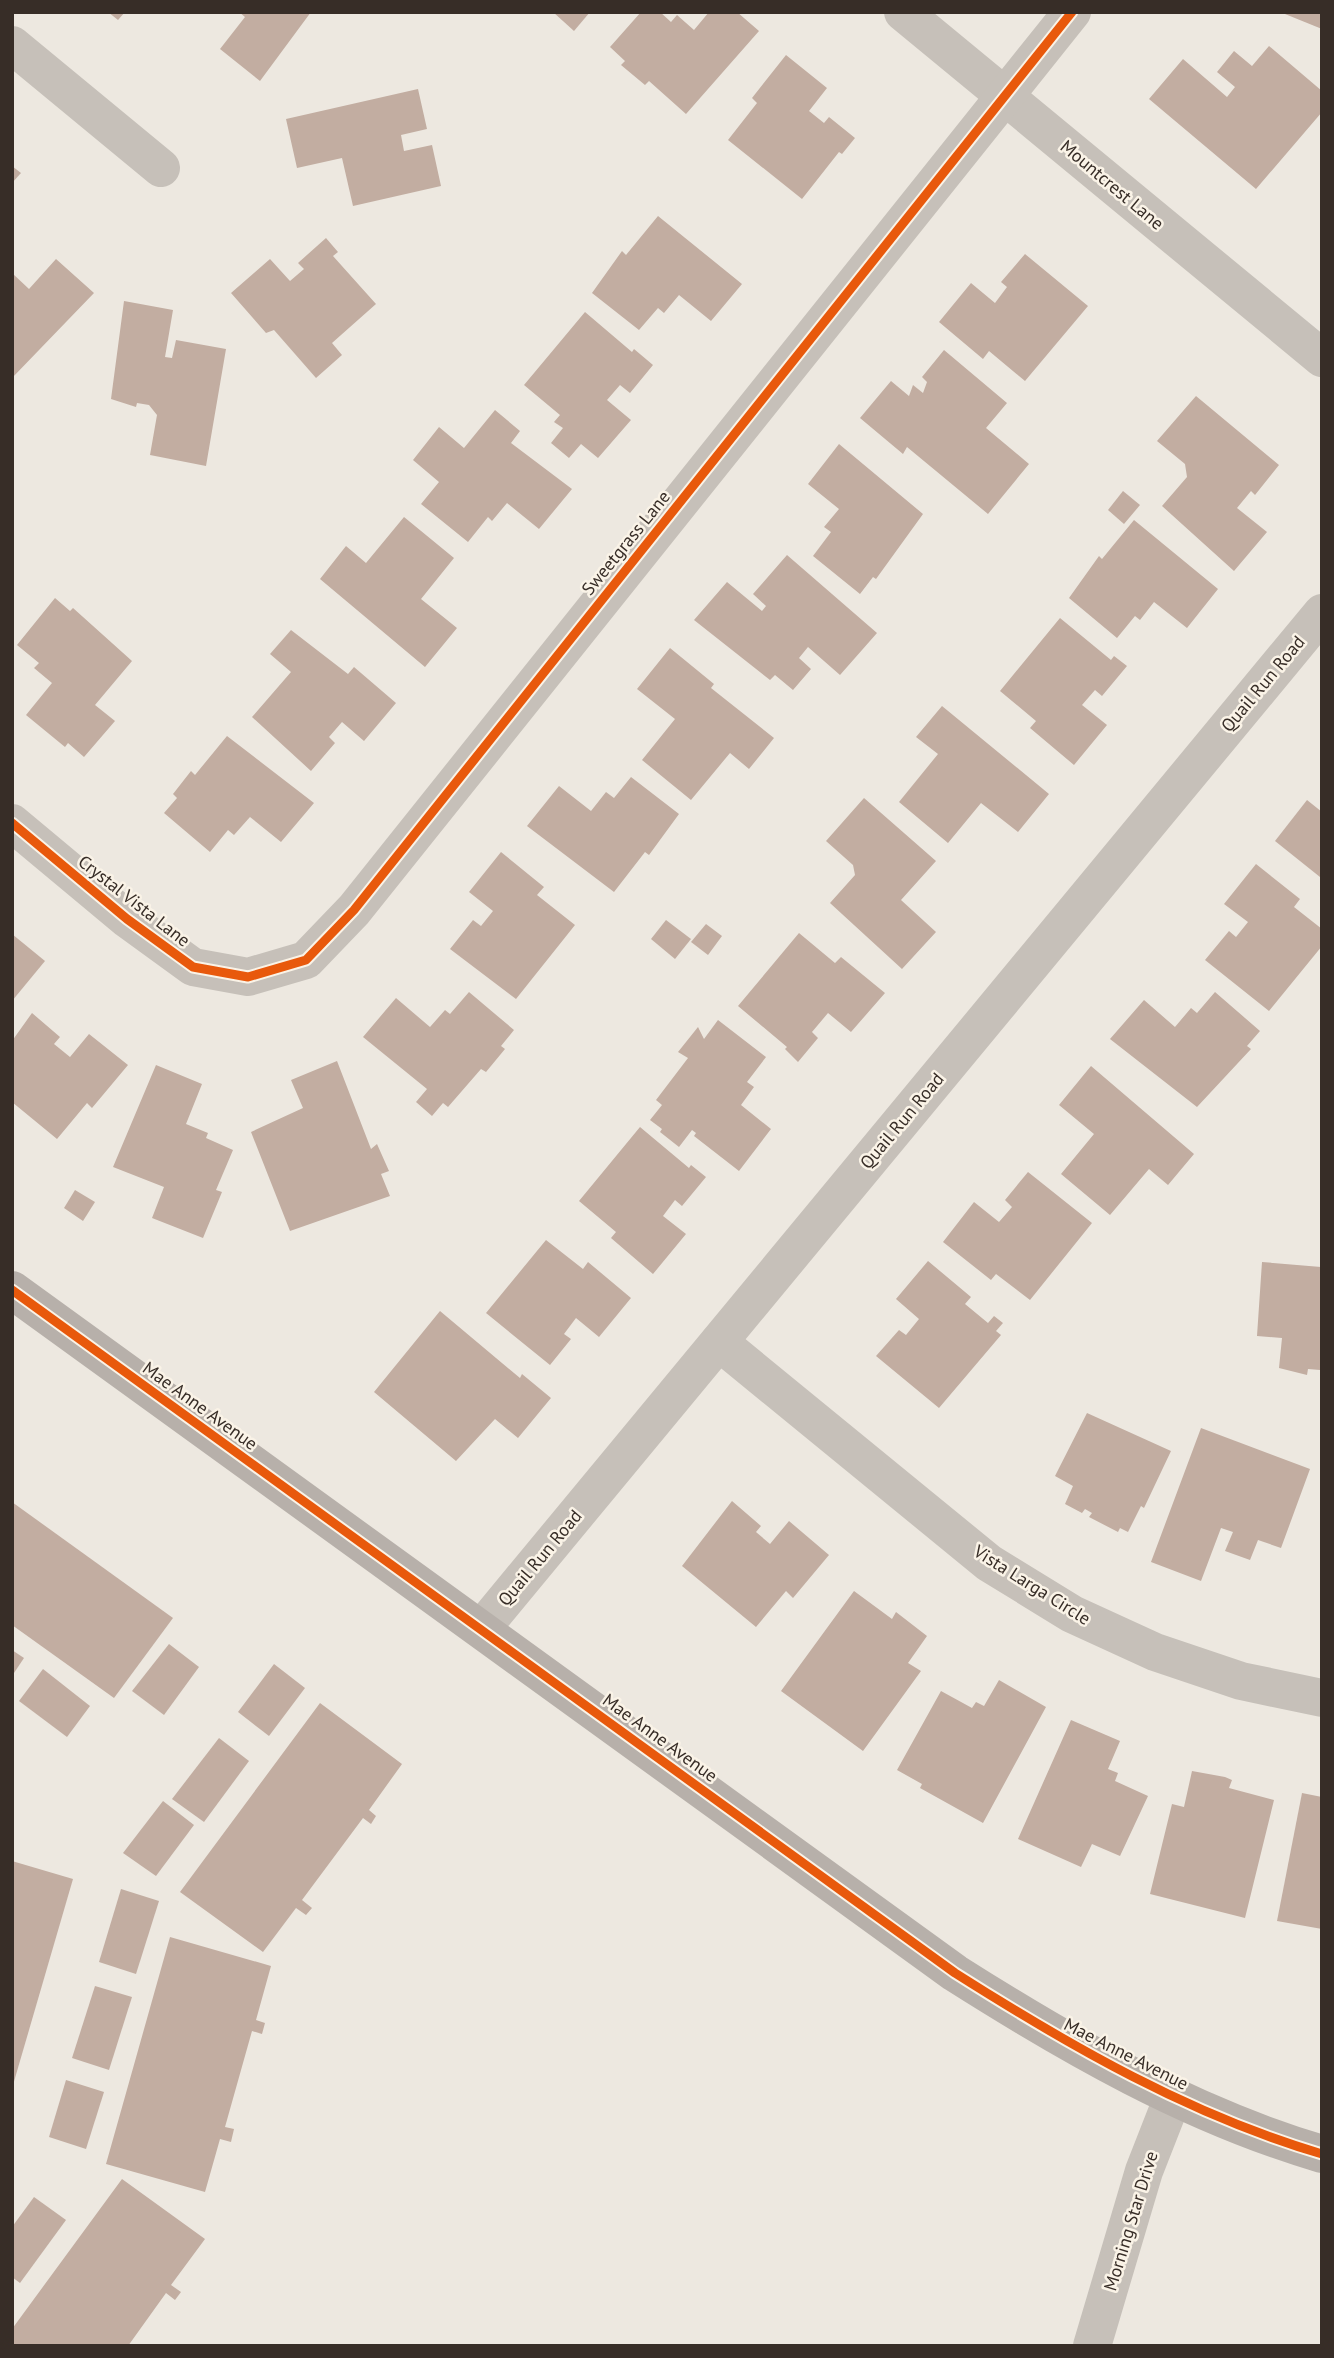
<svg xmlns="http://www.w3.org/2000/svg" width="1334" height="2358" viewBox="0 0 1334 2358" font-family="'PT Sans',sans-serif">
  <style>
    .building { fill: #c2ada1 }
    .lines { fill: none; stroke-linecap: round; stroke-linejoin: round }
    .street { stroke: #c6c0b9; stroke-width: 38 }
    .secondary { stroke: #b7b0aa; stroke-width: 38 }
    .cycleway-casing { stroke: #faf3e7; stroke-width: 13 }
    .cycleway { stroke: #e8590c; stroke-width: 9 }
    .labels { text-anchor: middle; stroke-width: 5; stroke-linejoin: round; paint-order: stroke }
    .street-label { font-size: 18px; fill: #372d27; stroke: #faf3e7 }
  </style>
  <rect width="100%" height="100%" fill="#ede8e0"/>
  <g class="building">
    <polygon points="108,12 125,12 118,20"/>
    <polygon points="239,12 311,12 260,81 220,49 245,17"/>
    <polygon points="553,12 590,12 574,31"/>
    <polygon points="641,12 660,12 671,22 677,15 694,30 709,12 737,12 759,31 686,114 649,81 645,85 621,65 625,61 610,47"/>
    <polygon points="1280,12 1322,12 1322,29"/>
    <polygon points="1269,46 1322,91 1322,112 1256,189 1149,99 1183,59 1227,97 1235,87 1217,72 1234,51 1252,66"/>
    <polygon points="786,55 827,88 809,111 824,123 829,117 855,138 842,154 839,152 802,199 728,140 757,103 752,98"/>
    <polygon points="418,89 427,129 401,135 404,151 432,145 441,186 353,206 342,158 297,168 286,119"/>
    <polygon points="12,166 21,173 12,183"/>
    <polygon points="658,216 742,284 711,321 679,295 664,313 658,308 639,330 592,293 622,251 626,255"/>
    <polygon points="326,238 338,252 333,256 376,304 332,343 342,355 316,378 274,330 266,333 231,293 270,259 290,281 304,269 298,263"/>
    <polygon points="1025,254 1088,306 1025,381 989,351 983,359 939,322 971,283 995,303 1007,287 1001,282"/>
    <polygon points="56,259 94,293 12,378 12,273 29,289"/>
    <polygon points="124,301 173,310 165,357 172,358 176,340 226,349 206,466 150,455 157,415 149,405 137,403 136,407 111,399"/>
    <polygon points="585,312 632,352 634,349 653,365 630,393 620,385 607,400 631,420 598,458 581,444 569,458 551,443 563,428 554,422 560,415 524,385"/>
    <polygon points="944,350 1007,403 986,428 1029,464 988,514 907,447 903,454 860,418 891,381 909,396 913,385 923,393 927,382 922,377"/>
    <polygon points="1196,396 1279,465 1255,495 1251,491 1237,508 1267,532 1234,571 1162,506 1187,477 1185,464 1157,441"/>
    <polygon points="495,410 520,431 511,443 572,489 539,529 507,503 492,521 488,517 468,542 421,504 439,482 413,460 439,427 464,448"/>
    <polygon points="839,444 923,514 876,579 873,577 860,594 813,556 831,532 824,527 839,509 808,484"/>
    <polygon points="1123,491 1140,505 1124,524 1108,510"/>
    <polygon points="404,517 454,558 421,599 457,628 425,667 320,579 346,546 366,563"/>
    <polygon points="1134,520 1218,589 1187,628 1154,602 1140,620 1135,616 1117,638 1069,598 1099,556 1102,559"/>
    <polygon points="787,555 877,633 840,675 808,647 799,658 811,669 793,690 775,675 770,680 694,620 727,582 762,611 766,606 753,594"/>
    <polygon points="55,598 70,611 73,608 132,661 95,705 115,721 84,757 68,743 65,747 26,715 52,683 34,668 39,663 17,645"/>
    <polygon points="1060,618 1111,660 1114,656 1127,666 1102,696 1095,690 1082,705 1107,725 1074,765 1030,728 1036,721 1000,691"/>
    <polygon points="291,630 348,674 354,667 396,703 364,741 342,722 329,737 335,743 311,771 252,717 291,672 270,654"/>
    <polygon points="670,648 714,684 711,688 774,738 749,769 730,753 691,800 642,760 675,719 637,689"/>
    <polygon points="942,706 1049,794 1018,832 981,803 948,843 899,802 938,754 916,737"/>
    <polygon points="227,736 314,803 281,842 250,817 234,835 228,830 210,852 164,813 177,798 173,794 191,771 195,775"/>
    <polygon points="631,777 679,814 649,855 645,852 614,892 527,826 559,786 591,811 606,792 614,798"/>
    <polygon points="864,798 936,861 901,900 936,932 902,969 830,903 855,875 853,865 826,841"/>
    <polygon points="1307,800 1322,812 1320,877 1275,841"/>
    <polygon points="501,852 544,887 537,895 575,925 516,999 450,949 473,920 481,926 493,911 469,892"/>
    <polygon points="1256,864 1300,899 1294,907 1322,929 1322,946 1269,1011 1205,960 1229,931 1236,937 1248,922 1224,904"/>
    <polygon points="666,920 691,939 675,959 651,939"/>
    <polygon points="706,924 722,936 708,955 691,942"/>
    <polygon points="799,933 835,963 841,957 885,993 851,1032 828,1013 812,1032 818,1038 798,1062 785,1049 787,1047 738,1006"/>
    <polygon points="12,934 45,961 12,1001"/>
    <polygon points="469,992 514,1030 501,1046 505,1049 486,1072 481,1069 448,1107 443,1103 432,1116 416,1102 427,1089 363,1037 396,998 430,1027 445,1010 450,1014"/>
    <polygon points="1215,992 1260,1031 1247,1046 1251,1049 1197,1107 1110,1039 1144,1000 1175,1027 1191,1008 1197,1013"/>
    <polygon points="32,1013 60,1037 54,1044 70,1057 89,1034 128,1065 92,1108 87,1103 57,1139 12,1102 12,1041"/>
    <polygon points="718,1020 766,1057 747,1082 754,1087 741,1105 771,1129 739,1171 694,1136 696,1133 692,1130 679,1147 660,1132 662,1129 650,1120 662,1105 656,1100 688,1058 678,1052 698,1027 704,1039"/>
    <polygon points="337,1061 371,1149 377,1144 389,1171 381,1174 390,1196 290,1231 251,1132 303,1108 291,1080"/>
    <polygon points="156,1065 202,1084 186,1124 208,1133 206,1138 233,1150 216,1190 222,1192 203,1238 152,1218 164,1187 113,1167"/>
    <polygon points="1091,1066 1194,1154 1168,1185 1149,1169 1110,1215 1061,1174 1094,1134 1059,1105"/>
    <polygon points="640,1127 689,1168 691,1165 706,1177 682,1206 675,1200 663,1216 686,1234 653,1274 611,1238 616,1232 579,1201"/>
    <polygon points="1028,1172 1092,1223 1030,1300 996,1274 991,1280 943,1242 974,1202 999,1222 1012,1207 1005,1200"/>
    <polygon points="75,1190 95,1202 83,1221 64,1208"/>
    <polygon points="546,1240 583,1269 588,1262 631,1298 599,1337 576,1318 564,1334 571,1339 550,1365 486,1313"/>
    <polygon points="928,1261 971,1297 965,1304 988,1323 994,1316 1003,1323 996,1331 1001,1335 939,1408 876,1356 899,1330 906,1335 919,1319 896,1299"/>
    <polygon points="1262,1262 1321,1267 1320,1370 1308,1369 1307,1375 1279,1368 1282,1338 1257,1336"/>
    <polygon points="440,1311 520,1378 522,1374 551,1398 518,1438 495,1419 456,1461 374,1392"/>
    <polygon points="1087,1413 1171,1451 1144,1508 1141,1506 1128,1532 1120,1528 1118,1532 1089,1517 1092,1513 1085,1509 1082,1513 1065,1504 1073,1486 1055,1476"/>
    <polygon points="1201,1428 1310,1469 1281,1548 1258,1540 1250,1560 1225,1551 1233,1532 1221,1528 1201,1581 1151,1562"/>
    <polygon points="732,1501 761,1526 756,1532 770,1544 789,1521 829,1555 793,1598 786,1591 756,1627 682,1566"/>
    <polygon points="12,1502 173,1618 114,1698 12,1625"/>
    <polygon points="854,1591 892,1619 896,1612 927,1636 908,1663 921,1671 863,1751 781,1691"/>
    <polygon points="169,1644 199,1667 164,1715 132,1691"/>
    <polygon points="12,1650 24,1658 12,1676"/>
    <polygon points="274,1664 305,1688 269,1736 238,1712"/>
    <polygon points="43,1669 90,1706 67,1737 19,1701"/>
    <polygon points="999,1680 1046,1707 983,1823 920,1788 922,1784 897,1770 941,1691 972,1708 976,1702 984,1706"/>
    <polygon points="320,1703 402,1764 369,1810 376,1816 371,1824 363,1818 302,1900 312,1908 306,1915 296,1908 263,1952 180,1892"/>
    <polygon points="1071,1720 1120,1741 1108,1769 1118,1773 1115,1781 1148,1796 1120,1856 1092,1844 1081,1867 1018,1839"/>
    <polygon points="219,1738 249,1761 204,1822 172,1799"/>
    <polygon points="1192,1771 1225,1777 1232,1780 1229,1788 1274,1800 1245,1918 1150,1894 1172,1804 1184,1807"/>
    <polygon points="1302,1793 1322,1797 1322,1929 1277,1921"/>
    <polygon points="163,1801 194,1825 156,1876 123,1853"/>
    <polygon points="12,1861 73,1879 13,2085 12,2085"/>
    <polygon points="121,1889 159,1901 136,1974 99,1962"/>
    <polygon points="170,1937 271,1966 256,2020 265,2023 262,2034 252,2031 225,2127 234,2129 231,2142 220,2139 205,2192 106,2164"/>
    <polygon points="95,1986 132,1997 109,2070 72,2058"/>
    <polygon points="66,2080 104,2092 86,2149 49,2137"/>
    <polygon points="122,2179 205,2239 171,2285 181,2292 175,2300 166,2293 128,2346 12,2346 12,2329"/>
    <polygon points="34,2197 66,2220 20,2283 12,2277 12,2227"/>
  </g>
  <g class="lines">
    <g class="street">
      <polyline points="903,12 1322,358"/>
      <polyline points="12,45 161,168"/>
      <polyline points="12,823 127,919 193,967 248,977 306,960 354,910 1072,12"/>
      <polyline points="719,1342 989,1563 1072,1614 1155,1652 1241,1681 1322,1698"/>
      <polyline points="482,1628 1322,613"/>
      <polyline points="1092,2346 1144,2171 1173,2097"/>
    </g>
    <path class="secondary" d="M12 1290 955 1973C1070 2046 1190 2115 1322 2154"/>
    <defs>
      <g id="cycleway">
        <polyline points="12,823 127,919 193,967 248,977 306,960 354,910 1072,12"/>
        <path d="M12 1290 955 1973C1070 2046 1190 2115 1322 2154"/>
      </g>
    </defs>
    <use href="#cycleway" class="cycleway-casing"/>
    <use href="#cycleway" class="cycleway"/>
  </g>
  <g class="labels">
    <g class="street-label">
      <text transform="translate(1112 185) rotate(40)" y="6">Mountcrest Lane</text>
      <text transform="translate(626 543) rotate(-51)" y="6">Sweetgrass Lane</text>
      <text transform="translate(1263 684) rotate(-50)" y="6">Quail Run Road</text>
      <text transform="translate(134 901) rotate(38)" y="6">Crystal Vista Lane</text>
      <text transform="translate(902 1121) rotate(-50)" y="6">Quail Run Road</text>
      <text transform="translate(200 1406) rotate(36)" y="6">Mae Anne Avenue</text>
      <text transform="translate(540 1558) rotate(-50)" y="6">Quail Run Road</text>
      <text transform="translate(1032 1585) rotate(32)" y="6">Vista Larga Circle</text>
      <text transform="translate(660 1738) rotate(36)" y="6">Mae Anne Avenue</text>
      <text transform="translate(1126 2054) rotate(27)" y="6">Mae Anne Avenue</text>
      <text transform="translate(1131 2221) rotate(-73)" y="6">Morning Star Drive</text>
    </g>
  </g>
  <rect width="1334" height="2358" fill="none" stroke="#372d27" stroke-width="28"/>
</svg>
